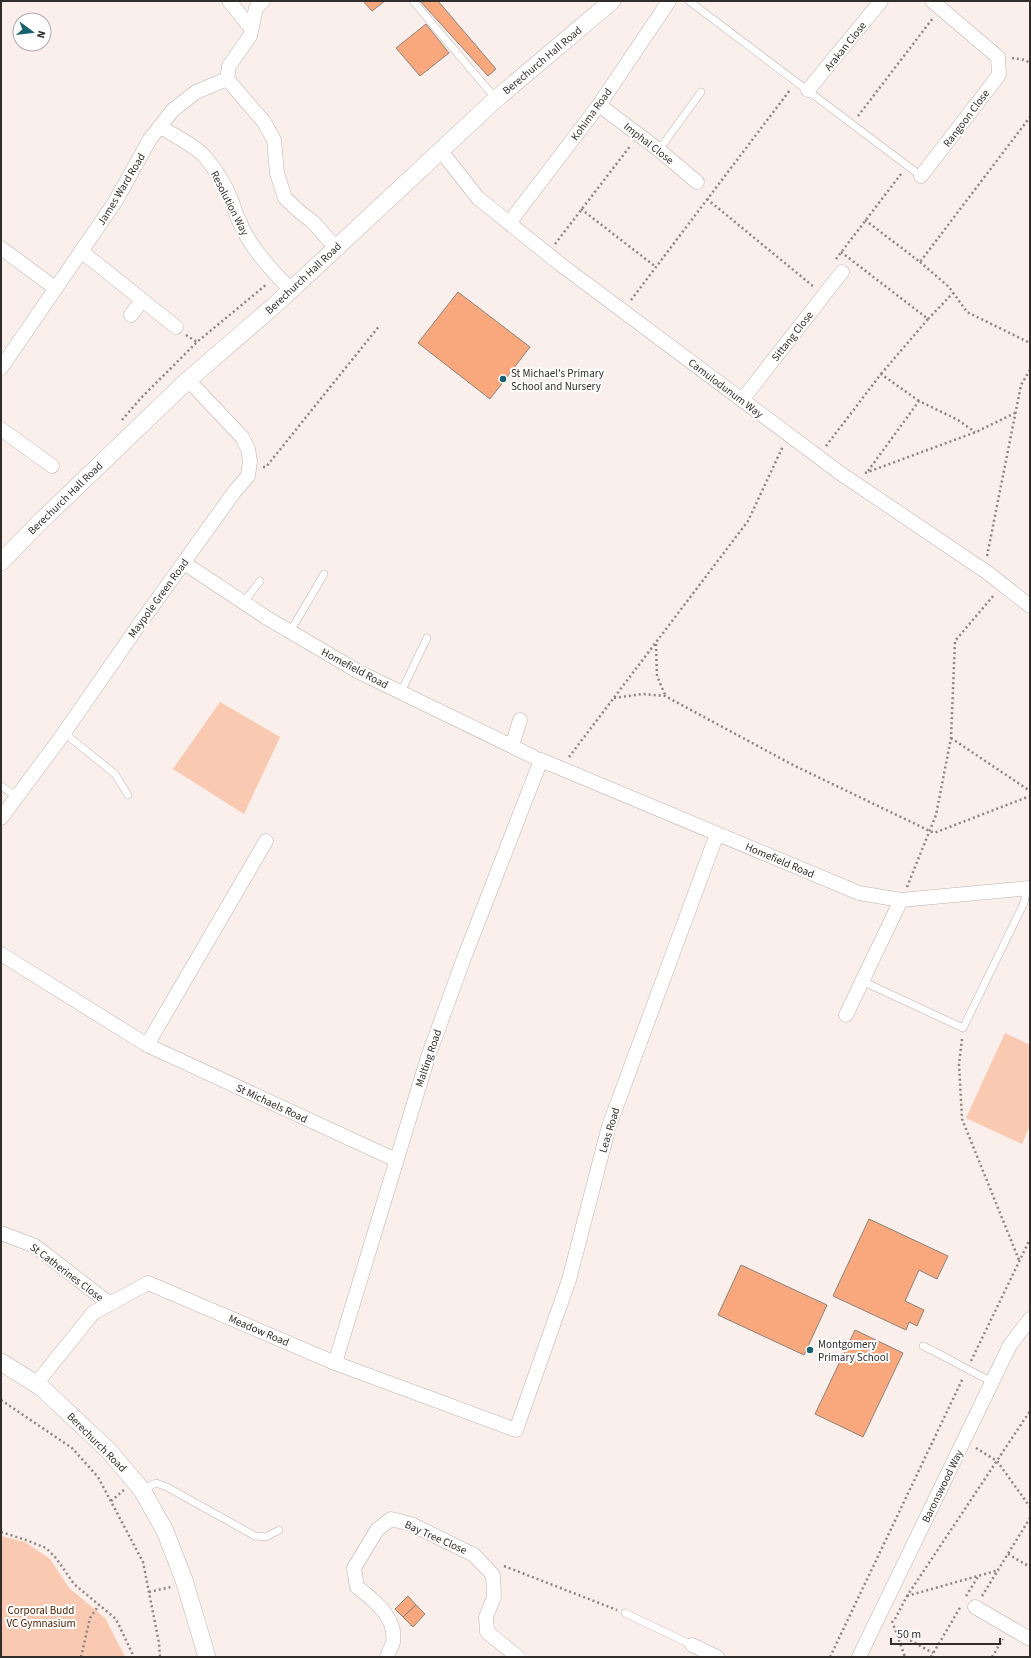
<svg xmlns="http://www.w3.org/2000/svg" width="1031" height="1658" viewBox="0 0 1031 1658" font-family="'Source Sans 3',sans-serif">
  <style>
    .green { fill: #f9c9b1 }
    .building { fill: #f9a77c; stroke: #8c827d }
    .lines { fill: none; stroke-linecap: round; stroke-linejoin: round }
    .service-casing { stroke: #bcb2ad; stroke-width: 8 }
    .minor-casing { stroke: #bcb2ad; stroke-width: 15 }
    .tertiary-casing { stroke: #bcb2ad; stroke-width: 18 }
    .path { stroke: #8c8582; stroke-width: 2.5; stroke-dasharray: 2 3; stroke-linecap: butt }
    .service { stroke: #fff; stroke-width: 7 }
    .minor { stroke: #fff; stroke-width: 14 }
    .tertiary { stroke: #fff; stroke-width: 17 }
    .poi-dot { fill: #18626f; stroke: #fff; stroke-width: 1.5 }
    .labels { text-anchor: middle; stroke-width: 4; stroke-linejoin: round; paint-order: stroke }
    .street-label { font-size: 11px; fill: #312d2b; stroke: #fff }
    .poi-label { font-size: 11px; fill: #312d2b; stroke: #fff; text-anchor: start }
    .park-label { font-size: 11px; fill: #522000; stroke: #fff }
  </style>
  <rect width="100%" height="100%" fill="#faefea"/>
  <g class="green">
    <polygon points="220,702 280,737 244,814 173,769"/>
    <polygon points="1005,1033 1030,1045 1030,1125 1022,1144 966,1118"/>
    <polygon points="1,1536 25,1542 50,1559 69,1588 105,1618 125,1657 1,1657"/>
  </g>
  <g class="building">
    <polygon points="363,1 385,1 372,11"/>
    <polygon points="420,1 438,1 496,69 488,76"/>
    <polygon points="426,24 449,53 420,76 396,48"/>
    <polygon points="458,292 530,347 490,399 418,343"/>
    <polygon points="869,1219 948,1256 937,1279 919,1270 905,1301 924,1310 917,1326 909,1322 906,1330 833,1296"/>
    <polygon points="741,1265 827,1305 804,1355 718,1315"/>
    <polygon points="855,1330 903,1353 863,1437 815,1414"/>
    <polygon points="408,1596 416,1605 403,1617 395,1609"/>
    <polygon points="416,1605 425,1614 413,1627 403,1617"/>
  </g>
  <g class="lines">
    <defs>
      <g id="service">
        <polyline points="413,1 496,99"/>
        <polyline points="689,1 921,176"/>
        <polyline points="659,150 701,92"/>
        <polyline points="243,603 260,581"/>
        <polyline points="290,632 324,574"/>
        <polyline points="401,692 427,638"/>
        <polyline points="64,733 115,774 128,795"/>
        <polyline points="1,786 17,797"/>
        <polyline points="862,981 963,1028 1024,903 1027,888"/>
        <path d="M923 1346C947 1357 969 1371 993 1382"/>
        <polyline points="142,1490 156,1483 167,1487 255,1536 266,1537 279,1530"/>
        <polyline points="625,1613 692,1645"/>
      </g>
      <g id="minor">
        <polyline points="229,1 251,28"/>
        <polyline points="227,79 264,122 274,140 277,173 285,198 301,213 313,222 336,248"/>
        <polyline points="808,90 881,1"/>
        <polyline points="599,105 659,150 697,182"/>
        <path d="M160 127C172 134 196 146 205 157 216 170 226 186 232 202 234 207 235 212 237 216 248 245 270 269 291 290"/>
        <polyline points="440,150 478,198 560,264 840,473 988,573 1030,606"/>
        <polyline points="921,176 999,75 998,57 932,1"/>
        <polyline points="509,223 599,105 669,1"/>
        <polyline points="1,248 55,288"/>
        <polyline points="81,251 176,327"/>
        <polyline points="131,315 142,300"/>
        <polyline points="1,368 115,202 150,139 173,110 196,92 227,79 229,66 250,36 256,8 263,1"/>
        <polyline points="742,400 842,272"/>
        <polyline points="1,429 52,466"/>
        <polyline points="184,563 267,618 359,672 534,757"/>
        <polyline points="512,746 520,720"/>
        <polyline points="1,818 59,740 141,622 235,491 248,476 250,461 248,449 242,437 188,380"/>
        <polyline points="1,954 147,1045 396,1160"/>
        <polyline points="846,1015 901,900"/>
        <polyline points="147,1045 266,841"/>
        <polyline points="1,1233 35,1246 110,1304"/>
        <polyline points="335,1363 428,1057 464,958 541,760 859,893 901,900 1030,888"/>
        <polyline points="36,1384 93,1313 148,1283 335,1363 516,1430 569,1280 609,1126 717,834"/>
        <polyline points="975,1607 1030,1639"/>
        <polyline points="692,1645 717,1657"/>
        <path d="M387 1657C388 1652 392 1647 393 1642 397 1618 374 1600 357 1587L354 1568 377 1530 391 1519 411 1524 474 1555 493 1575 494 1597 486 1617 487 1632 518 1657"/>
        <polyline points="859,1657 1010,1345 1030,1319"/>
      </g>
      <g id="tertiary">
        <polyline points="1,562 39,523 188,380 276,304 496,99 612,1"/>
        <polyline points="1,1362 41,1387 109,1451 142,1490 165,1531 184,1580 207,1657"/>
      </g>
    </defs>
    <use href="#service" class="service-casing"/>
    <use href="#minor" class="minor-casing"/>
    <use href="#tertiary" class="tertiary-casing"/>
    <g class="path">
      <polyline points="1012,58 1025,60 1030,63"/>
      <polyline points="858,116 933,18"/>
      <polyline points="707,199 814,287"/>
      <polyline points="581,209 656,267"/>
      <polyline points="865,220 920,262 1030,117"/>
      <polyline points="555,244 631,145"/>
      <polyline points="841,252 928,319 881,374"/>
      <polyline points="836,259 901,174"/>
      <polyline points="920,262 949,287 967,312 1030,343"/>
      <polyline points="631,300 790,90"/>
      <polyline points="928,319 953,293"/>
      <polyline points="186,335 197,342"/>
      <polyline points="122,420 141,398 197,342 267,284"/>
      <polyline points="826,446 881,374 919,401"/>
      <polyline points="263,467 266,467 380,325"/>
      <polyline points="868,471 919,401 958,420 975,432"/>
      <polyline points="865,473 976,432 1015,413"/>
      <polyline points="987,556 1021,385 1030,370"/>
      <polyline points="656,644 657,676 666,697"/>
      <polyline points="614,698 643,694 665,696 793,765 934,833 1030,796"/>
      <polyline points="951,738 1030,791"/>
      <polyline points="569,757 748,521 783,446"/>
      <polyline points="907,887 936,815 951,738 955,641 994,595"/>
      <polyline points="962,1039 959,1064 962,1119 1019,1260"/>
      <polyline points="971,1361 1030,1239"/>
      <polyline points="1,1400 72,1448 98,1477 143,1562 159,1643 160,1657"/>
      <polyline points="976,1448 997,1461 1030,1507"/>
      <polyline points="111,1501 124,1490"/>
      <polyline points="1,1532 26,1540 46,1548 56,1558 74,1584 116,1619 134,1657"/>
      <polyline points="1008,1554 1030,1567"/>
      <polyline points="504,1566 617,1610"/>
      <polyline points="149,1592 171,1587"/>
      <polyline points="907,1596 999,1570"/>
      <polyline points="966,1596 979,1575"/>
      <polyline points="982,1596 1030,1518"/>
      <polyline points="895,1619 907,1596 1030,1411"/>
      <polyline points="892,1621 905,1657"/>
      <polyline points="897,1633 933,1653"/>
      <polyline points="81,1657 90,1618 99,1605"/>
      <polyline points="830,1657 963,1378"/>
      <polyline points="931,1657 961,1606"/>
      <polyline points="992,1657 1003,1639"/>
    </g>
    <use href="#service" class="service"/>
    <use href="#minor" class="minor"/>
    <use href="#tertiary" class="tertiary"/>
  </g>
  <g class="poi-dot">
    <circle cx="503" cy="379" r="4"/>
    <circle cx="810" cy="1350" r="4"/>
  </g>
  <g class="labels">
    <g class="street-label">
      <text transform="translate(845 46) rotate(-51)" y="4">Arakan Close</text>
      <text transform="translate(542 60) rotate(-40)" y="4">Berechurch Hall Road</text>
      <text transform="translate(591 114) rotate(-54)" y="4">Kohima Road</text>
      <text transform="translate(966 118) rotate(-53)" y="4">Rangoon Close</text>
      <text transform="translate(649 143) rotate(38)" y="4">Imphal Close</text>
      <text transform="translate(121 189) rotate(-59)" y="4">James Ward Road</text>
      <text transform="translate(230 203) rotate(63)" y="4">Resolution Way</text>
      <text transform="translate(303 278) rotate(-43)" y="4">Berechurch Hall Road</text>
      <text transform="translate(792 336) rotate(-52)" y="4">Sittang Close</text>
      <text transform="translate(726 388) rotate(37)" y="4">Camulodunum Way</text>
      <text transform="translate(65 498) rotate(-44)" y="4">Berechurch Hall Road</text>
      <text transform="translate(158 598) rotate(-54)" y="4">Maypole Green Road</text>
      <text transform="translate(355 668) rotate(28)" y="4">Homefield Road</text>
      <text transform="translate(780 860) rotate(23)" y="4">Homefield Road</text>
      <text transform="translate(428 1058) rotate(-71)" y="4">Malting Road</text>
      <text transform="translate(272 1103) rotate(25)" y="4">St Michaels Road</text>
      <text transform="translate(609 1130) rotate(-73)" y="4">Leas Road</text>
      <text transform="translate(67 1272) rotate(37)" y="4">St Catherines Close</text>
      <text transform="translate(259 1330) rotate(23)" y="4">Meadow Road</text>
      <text transform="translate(97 1442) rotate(45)" y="4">Berechurch Road</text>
      <text transform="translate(942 1486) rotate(-64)" y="4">Baronswood Way</text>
      <text transform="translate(436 1537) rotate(24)" y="4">Bay Tree Close</text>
    </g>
    <g class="poi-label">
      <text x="511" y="377">St Michael's Primary<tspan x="511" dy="13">School and Nursery</tspan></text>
      <text x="818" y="1348">Montgomery<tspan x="818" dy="13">Primary School</tspan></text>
    </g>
    <g class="park-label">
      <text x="41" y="1614">Corporal Budd<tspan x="41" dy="13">VC Gymnasium</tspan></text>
    </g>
  </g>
  <rect width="1031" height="1658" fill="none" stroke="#312d2b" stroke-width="4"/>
  <g transform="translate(32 32) rotate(105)"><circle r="19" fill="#ffffff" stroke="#adabaa"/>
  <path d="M0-3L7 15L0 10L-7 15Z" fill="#18626f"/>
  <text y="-6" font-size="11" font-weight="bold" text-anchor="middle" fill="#312d2b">N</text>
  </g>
  <path d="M891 1638v6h109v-6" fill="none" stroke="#312d2b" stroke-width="2"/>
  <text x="897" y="1638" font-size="12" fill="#312d2b" stroke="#ffffff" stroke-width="3" paint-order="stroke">50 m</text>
</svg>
